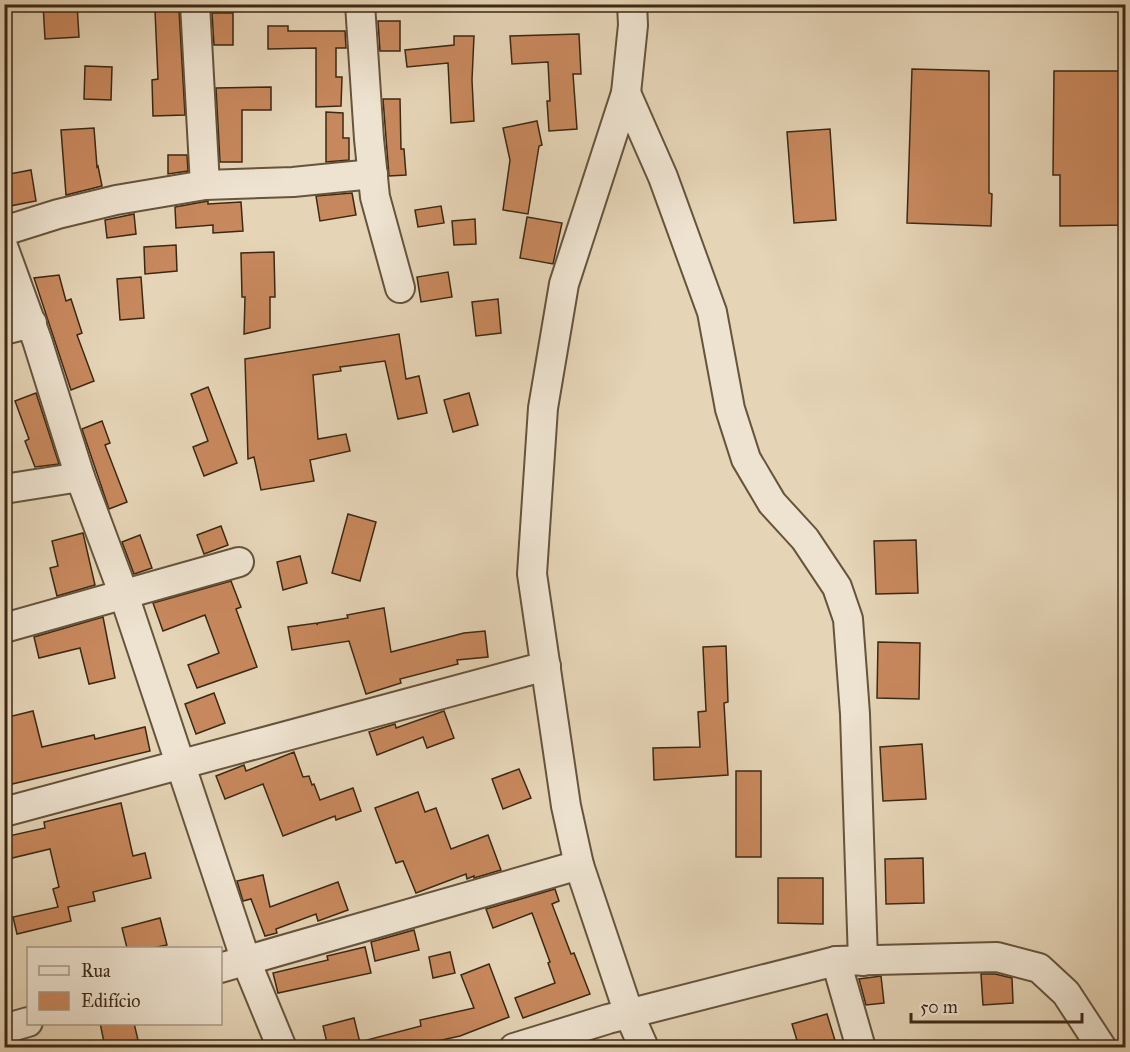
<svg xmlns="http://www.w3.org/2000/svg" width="1130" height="1052" viewBox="0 0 1130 1052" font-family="'IM FELL Great Primer',serif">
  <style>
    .building { fill: #c8885d; stroke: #3b2914; stroke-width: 1.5 }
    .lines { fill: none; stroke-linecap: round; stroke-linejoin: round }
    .minor-casing { stroke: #66543c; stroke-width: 32 }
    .minor { stroke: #eee3d0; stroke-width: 28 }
  </style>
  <rect width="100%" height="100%" fill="#e5d4b6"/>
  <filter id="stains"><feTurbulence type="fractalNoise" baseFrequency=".00333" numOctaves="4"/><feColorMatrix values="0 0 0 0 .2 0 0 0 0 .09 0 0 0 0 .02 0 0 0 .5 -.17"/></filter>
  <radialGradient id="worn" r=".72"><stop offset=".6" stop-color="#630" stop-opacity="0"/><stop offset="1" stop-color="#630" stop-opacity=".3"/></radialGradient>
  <g class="building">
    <polygon points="43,4 77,4 79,37 45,39"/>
    <polygon points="179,10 185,115 153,116 152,80 158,79 155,11"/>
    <polygon points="212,13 233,13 233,45 214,45"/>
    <polygon points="378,21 400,21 400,51 380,51"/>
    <polygon points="268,26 288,26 288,31 345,31 346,48 336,48 336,77 342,77 341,106 316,107 316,48 268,49"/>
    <polygon points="579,34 581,74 573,74 577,129 549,131 547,101 550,101 548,62 512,64 510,36"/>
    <polygon points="454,36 474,36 472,80 474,121 451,123 448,63 407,67 405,50 454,45"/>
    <polygon points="85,66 112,67 111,100 84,99"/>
    <polygon points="912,69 989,71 989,193 992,194 991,226 907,223"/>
    <polygon points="1054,71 1125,71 1125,225 1060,226 1060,175 1053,175"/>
    <polygon points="271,87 271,110 242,110 242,162 220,162 216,88"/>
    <polygon points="383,99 400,99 401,149 404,149 406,175 389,176"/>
    <polygon points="326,112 343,113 343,138 349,138 349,160 326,162"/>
    <polygon points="537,121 542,145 539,146 528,214 503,210 510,160 503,128"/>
    <polygon points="94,128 97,167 98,166 102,186 66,195 61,130"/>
    <polygon points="830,129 836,220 794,223 787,132"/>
    <polygon points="168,155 187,155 188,171 168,174"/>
    <polygon points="31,170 36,201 10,206 4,175"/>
    <polygon points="352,193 356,215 320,221 316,196"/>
    <polygon points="208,201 208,204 241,202 243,231 213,233 213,225 176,228 175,207"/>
    <polygon points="441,206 444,223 418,227 415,210"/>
    <polygon points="134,214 136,234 107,238 105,220"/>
    <polygon points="527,217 562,223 553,264 520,258"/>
    <polygon points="475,219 476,244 454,245 452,221"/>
    <polygon points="176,245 177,271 145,274 144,247"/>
    <polygon points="274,252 275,297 270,297 270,328 244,334 245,297 242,297 241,253"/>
    <polygon points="448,272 452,297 421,302 417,277"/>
    <polygon points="59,275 66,301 71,299 82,333 77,335 94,381 71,390 34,278"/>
    <polygon points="141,277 144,318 120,320 117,279"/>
    <polygon points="498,299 501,333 476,336 472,302"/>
    <polygon points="399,334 406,379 419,376 427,413 398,419 385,361 340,367 341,371 313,375 318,439 346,434 350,451 310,460 314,481 261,490 254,457 248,459 245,359"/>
    <polygon points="208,387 237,463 204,476 193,447 208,441 191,394"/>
    <polygon points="36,393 59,464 35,467 25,441 29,439 15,401"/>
    <polygon points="469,393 478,425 453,432 444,400"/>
    <polygon points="102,421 110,443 105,445 127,502 109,509 82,429"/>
    <polygon points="348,514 376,522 360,581 332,573"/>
    <polygon points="221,526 228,545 204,554 197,535"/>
    <polygon points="83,533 95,585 57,596 50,568 58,566 52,541"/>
    <polygon points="140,535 152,568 134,574 122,542"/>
    <polygon points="916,540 918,593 876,594 874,541"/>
    <polygon points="300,556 307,583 283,590 277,562"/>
    <polygon points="231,581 241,607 236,609 257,667 197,688 188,665 219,653 205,615 163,631 153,603"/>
    <polygon points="384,608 391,652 464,633 485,631 488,657 457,660 458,664 400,679 401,683 366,694 349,641 292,650 288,627 317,623 317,625 318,623 348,618 347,615"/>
    <polygon points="103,617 115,678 89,684 80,648 39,658 34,637"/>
    <polygon points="878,642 920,643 919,699 877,698"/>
    <polygon points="726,646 728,702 724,703 728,775 654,780 653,748 700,747 698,712 706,711 703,647"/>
    <polygon points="214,693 225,723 196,734 185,704"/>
    <polygon points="33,711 42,747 94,735 95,739 145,727 150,751 4,786 4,718"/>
    <polygon points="444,711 454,738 427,748 423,737 377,755 369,732 395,724 396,728"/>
    <polygon points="922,744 926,799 883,801 880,747"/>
    <polygon points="294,752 303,777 309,776 312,785 314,784 320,800 353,788 361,811 336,820 335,816 283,836 263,784 225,799 216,776 244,765 246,771"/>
    <polygon points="519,769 531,798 503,809 492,779"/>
    <rect x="736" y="771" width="25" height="86"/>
    <polygon points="418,792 425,812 436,808 451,849 488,835 501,870 474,878 474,876 467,879 466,874 416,893 403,861 396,863 375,808"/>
    <polygon points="121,803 133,856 145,853 151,878 93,892 95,901 68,907 71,921 17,934 13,917 58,907 53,889 59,887 50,849 4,860 4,837 45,828 44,822"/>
    <polygon points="923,858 924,903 886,904 885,859"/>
    <polygon points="263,875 270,907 338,882 348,910 318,921 316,914 276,929 277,933 265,936 251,899 243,901 237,881"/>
    <polygon points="778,878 823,878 823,924 778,923"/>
    <polygon points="555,889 559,901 552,904 571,954 574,953 590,994 523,1018 515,998 555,983 548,963 550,962 532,913 493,928 486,909"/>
    <polygon points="160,918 167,945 152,948 127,948 122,928"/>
    <polygon points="414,930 419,950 375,961 371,942"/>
    <polygon points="365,947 371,973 278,993 273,973 328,960 327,956"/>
    <polygon points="450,952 455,973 433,978 429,957"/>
    <polygon points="489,964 509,1017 460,1036 410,1047 363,1047 363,1041 421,1026 420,1020 474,1008 461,975"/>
    <polygon points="981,974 995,974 1012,978 1013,1003 983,1005"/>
    <polygon points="881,976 884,1003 866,1005 859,979"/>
    <polygon points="827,1014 837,1047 799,1047 792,1024"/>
    <polygon points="354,1018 361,1047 328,1047 323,1026"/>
    <polygon points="100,1023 134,1023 138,1040 105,1047"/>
  </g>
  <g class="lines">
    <defs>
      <g id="minor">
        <polyline points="195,4 205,185"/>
        <polyline points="360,4 369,139 375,197 400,288"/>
        <polyline points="632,4 633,25 626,93 564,284 543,408 532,574 566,806 579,865 629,1014 644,1048"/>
        <polyline points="626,93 663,177 712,312 730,409 746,459 772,503 805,539 837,587 848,619 855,714 863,961"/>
        <polyline points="4,231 58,214 116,200 205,185 293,182 373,174"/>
        <polyline points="4,249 37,340 80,477 124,595 246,961 282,1048"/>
        <polyline points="4,330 32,323"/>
        <polyline points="4,489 80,477"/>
        <polyline points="4,628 239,562"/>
        <polyline points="4,812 546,666"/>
        <polyline points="836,961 861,1048"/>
        <polyline points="220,968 579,865"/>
        <polyline points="4,1029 28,1022"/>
        <polyline points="514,1048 608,1019 836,961 997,957 1039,968 1066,993 1102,1048"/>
      </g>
    </defs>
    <use href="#minor" class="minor-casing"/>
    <use href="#minor" class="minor"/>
  </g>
  <rect width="1130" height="1052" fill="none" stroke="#e5d4b6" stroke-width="24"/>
  <rect x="6" y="6" width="1118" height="1040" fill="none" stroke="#3b2914" stroke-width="3"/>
  <rect x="12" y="12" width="1106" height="1028" fill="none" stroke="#3b2914" stroke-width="1.5"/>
  <rect x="27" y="947" width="195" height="78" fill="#eee3d0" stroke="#a69985" stroke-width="1.5"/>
  <rect x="39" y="966" width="30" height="9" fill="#eee3d0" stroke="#a69985" stroke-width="1.5"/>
  <text x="81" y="977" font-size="18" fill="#3b2914">Rua</text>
  <rect x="39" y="992" width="30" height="18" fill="#c8885d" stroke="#a69985" stroke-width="1.5"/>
  <text x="81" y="1007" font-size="18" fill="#3b2914">Edifício</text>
  <path d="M911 1013v9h171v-9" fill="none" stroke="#3b2914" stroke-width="3"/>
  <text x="920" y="1013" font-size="18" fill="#3b2914" stroke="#eee3d0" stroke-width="4.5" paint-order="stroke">50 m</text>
  <rect width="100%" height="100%" filter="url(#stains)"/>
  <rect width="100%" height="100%" fill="url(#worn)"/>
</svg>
